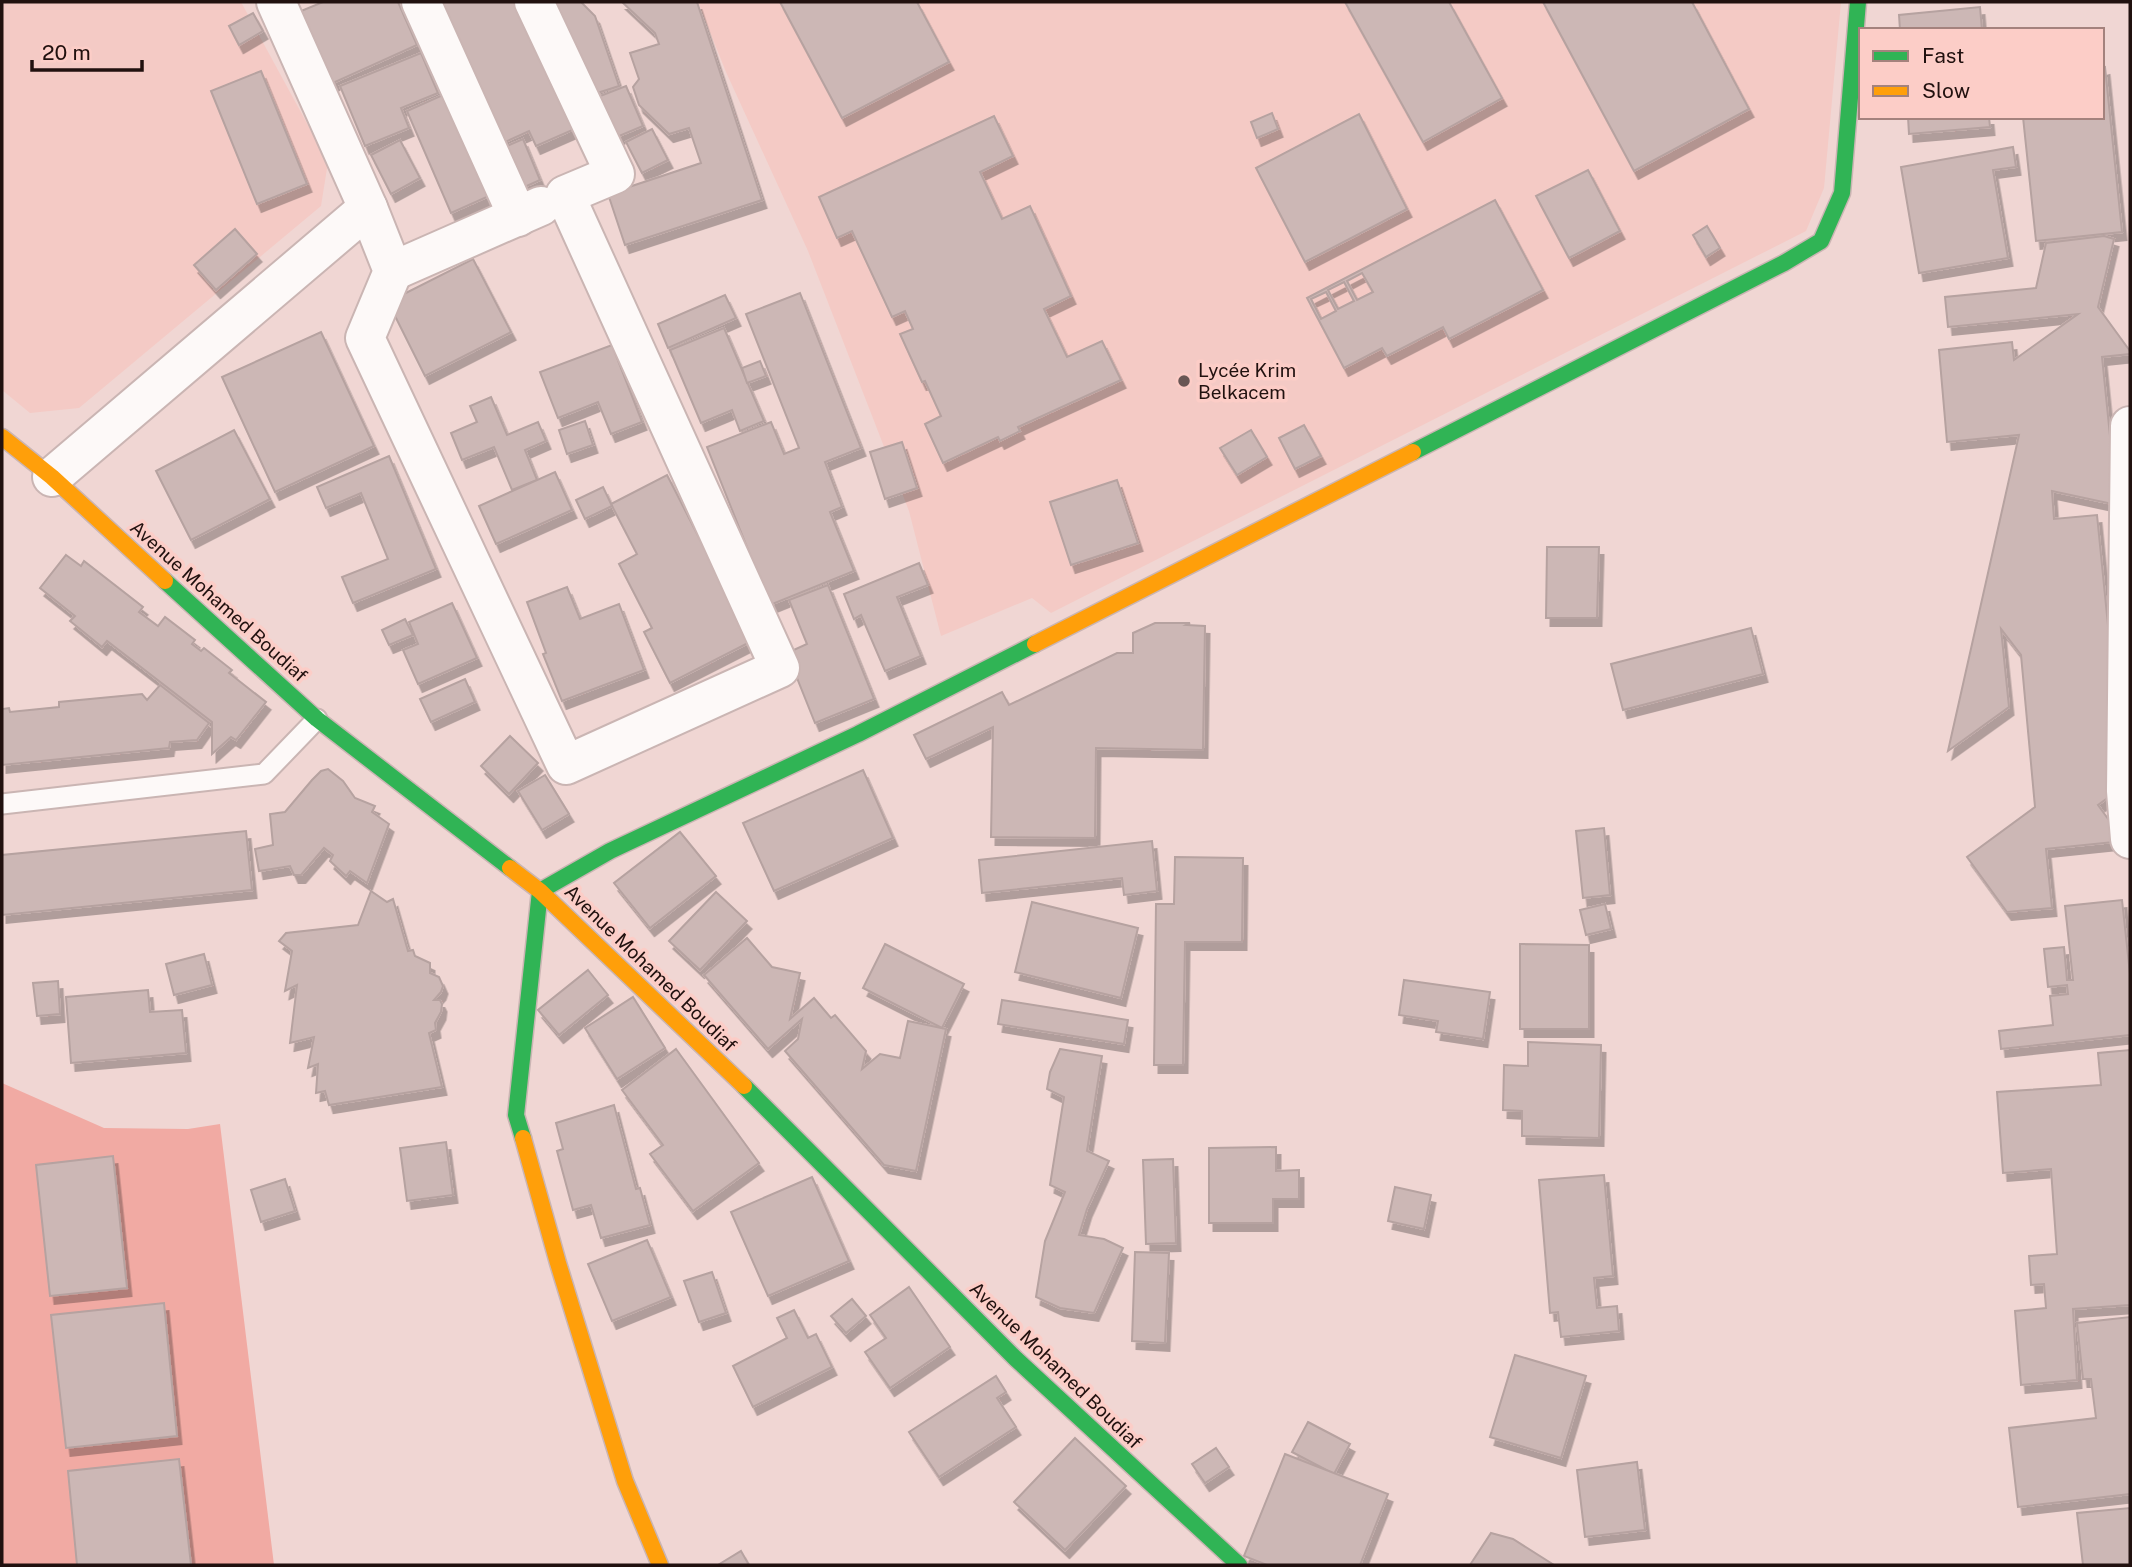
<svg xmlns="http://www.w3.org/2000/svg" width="2132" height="1567" viewBox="0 0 2132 1567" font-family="'Public Sans',sans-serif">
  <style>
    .built { fill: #f4cac5 }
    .green { fill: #f1aaa3 }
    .building { fill: #ccb7b5; stroke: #b6a2a0; stroke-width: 2; fill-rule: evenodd; filter: url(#shadow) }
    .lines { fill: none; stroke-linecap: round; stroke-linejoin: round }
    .lane-casing { stroke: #cab5b3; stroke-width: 23 }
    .street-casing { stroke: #cab5b3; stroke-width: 42 }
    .fast-casing { stroke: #cab5b3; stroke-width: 19 }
    .slow-casing { stroke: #cab5b3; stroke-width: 19 }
    .lane { stroke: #fdf9f8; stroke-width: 19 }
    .street { stroke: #fdf9f8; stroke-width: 38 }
    .fast { stroke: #30b455; stroke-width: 16 }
    .slow { stroke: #ff9f0a; stroke-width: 16 }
    .poi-dot { fill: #695654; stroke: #fccdc7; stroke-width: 2.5 }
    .labels { text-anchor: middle; stroke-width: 7; stroke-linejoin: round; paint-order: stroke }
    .poi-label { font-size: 19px; fill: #21110f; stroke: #fccdc7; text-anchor: start }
    .street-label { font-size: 19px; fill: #21110f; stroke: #fccdc7 }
  </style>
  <defs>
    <filter id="shadow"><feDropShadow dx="4.5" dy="8" stdDeviation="0" flood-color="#0004"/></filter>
  </defs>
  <rect width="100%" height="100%" fill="#f0d6d3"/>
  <g class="built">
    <polygon points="2,2 241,2 328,162 321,206 79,408 30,413 2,390"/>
    <polygon points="698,2 1841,2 1824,188 1806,231 1051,613 1032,598 941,636 909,511 808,251 726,72"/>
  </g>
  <polygon class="green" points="2,1083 104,1128 188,1129 220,1124 274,1565 2,1565"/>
  <g class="building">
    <polygon points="323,2 398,2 417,45 333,83 301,11"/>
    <polygon points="428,2 519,2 577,128 536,146 529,131 492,148"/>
    <polygon points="550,2 581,2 595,16 619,86 582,98"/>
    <polygon points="622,2 697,2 762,200 625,245 608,194 701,163 689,128 669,134 639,105 633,87 639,79 630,53 659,44 655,33"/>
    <polygon points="780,2 917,2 949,62 842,118"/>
    <polygon points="1345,2 1449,2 1502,98 1423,142"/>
    <polygon points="1543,2 1692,2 1749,109 1634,171"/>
    <polygon points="1980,7 1982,30 1900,30 1899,15"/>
    <polygon points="253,13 263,31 239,45 229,26"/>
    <polygon points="421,53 438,93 401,108 409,128 365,146 340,86"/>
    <polygon points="2105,67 2122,232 2036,241 2023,117 2102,117 2102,68"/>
    <polygon points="261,71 307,184 257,204 211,91"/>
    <polygon points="626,86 643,126 612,139 595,98"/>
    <polygon points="445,94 489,196 451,213 407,111"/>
    <polygon points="1272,113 1278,129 1257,138 1251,122"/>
    <polygon points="1359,114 1407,209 1305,262 1256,168"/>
    <polygon points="994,116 1013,156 980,172 1002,219 1030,206 1071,296 1044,309 1067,357 1102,341 1121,380 1018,427 1020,431 1000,441 998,437 943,463 925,424 941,416 925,381 922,382 900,334 913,329 905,311 892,317 852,231 837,238 819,197"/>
    <polygon points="1908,117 1989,117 1990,127 1909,134"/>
    <polygon points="652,129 668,160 642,173 626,142"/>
    <polygon points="523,139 540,180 518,190 500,149"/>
    <polygon points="400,140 420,178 391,194 371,155"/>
    <polygon points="2013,147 2016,167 1993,170 2008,258 1919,273 1901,167"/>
    <polygon points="1588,170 1620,231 1569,258 1536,196"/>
    <path d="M1495 200 1543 290 1449 339 1443 327 1387 356 1382 348 1344 368 1307 298ZM1362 273 1373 292 1357 300 1347 281ZM1344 282 1354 301 1338 309 1328 290ZM1326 292 1336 311 1321 319 1311 299Z"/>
    <polygon points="1707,226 1720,248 1706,257 1693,235"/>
    <polygon points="235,229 257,254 216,290 194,265"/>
    <polygon points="2104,236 2114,239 2098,307 2130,351 2130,354 2102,357 2117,505 2052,491 2054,519 2097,515 2124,786 2098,805 2124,841 2046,849 2052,908 2007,912 1967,857 2035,807 2021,655 2001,629 2009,707 1948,751 2019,435 1947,442 1939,350 2012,342 2014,360 2078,314 1948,327 1945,297 2036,288 2046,243"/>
    <polygon points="473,259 511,332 425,376 388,302"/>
    <polygon points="800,293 861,448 825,462 842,507 830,512 854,571 770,605 707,447 771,422 784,454 799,448 746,314"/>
    <polygon points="725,295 736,318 668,348 658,324"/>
    <polygon points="724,328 764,421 740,431 732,410 701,423 670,350"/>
    <polygon points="321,332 374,446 275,492 222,377"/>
    <polygon points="612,345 642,422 611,434 598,402 558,418 540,372"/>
    <polygon points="760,361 766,376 747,383 742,368"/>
    <polygon points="491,397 507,435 538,422 546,441 525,450 537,480 512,490 494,447 462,460 451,433 477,422 470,406"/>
    <polygon points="585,421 593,445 567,454 559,430"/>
    <polygon points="1304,425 1321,456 1295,469 1279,438"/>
    <polygon points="234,430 270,499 191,540 156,471"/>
    <polygon points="1251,430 1267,457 1237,475 1220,448"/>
    <polygon points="902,442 917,488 885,499 870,452"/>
    <polygon points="389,456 436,569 353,603 342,577 388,559 361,493 326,508 317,487"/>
    <polygon points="555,472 572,510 496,544 479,506"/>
    <polygon points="667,475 752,641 670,683 644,632 652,628 619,564 637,554 611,504"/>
    <polygon points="1117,480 1138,543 1071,565 1050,502"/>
    <polygon points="603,487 612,506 585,519 576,500"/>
    <polygon points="1547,547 1599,547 1597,618 1546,618"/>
    <polygon points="66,555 81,566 84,561 143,607 139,612 158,626 165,617 195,640 192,644 201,651 204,648 232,670 229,673 266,702 236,740 231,737 212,754 212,722 107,641 102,647 70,621 75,616 40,588"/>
    <polygon points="919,563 928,585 897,597 921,656 885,671 861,615 854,619 844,594"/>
    <polygon points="828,585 874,699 815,723 787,653 807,644 789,600"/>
    <polygon points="567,587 580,619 619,604 644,670 562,701 543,654 546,653 527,602"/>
    <polygon points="452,603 477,658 418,684 403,650 418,644 409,622"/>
    <polygon points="405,619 413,635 389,645 382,630"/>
    <polygon points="1155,623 1190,623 1186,625 1205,626 1203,750 1096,748 1095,838 991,837 993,727 926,759 914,735 1002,692 1009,705 1117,653 1133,653 1133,633"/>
    <polygon points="1751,628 1763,674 1623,710 1611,664"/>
    <polygon points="465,679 475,702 431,722 420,699"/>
    <polygon points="160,685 209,723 197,740 170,742 169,748 2,765 2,709 9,708 10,712 59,707 59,702 142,694 147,700"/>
    <polygon points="510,736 538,763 509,794 481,766"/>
    <polygon points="328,769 343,781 355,798 375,806 372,812 389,824 367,883 350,871 346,876 330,861 333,855 324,848 301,875 294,875 290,866 259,871 255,849 273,845 270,814 285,812 312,780 321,771"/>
    <polygon points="863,770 893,838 774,891 743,823"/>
    <polygon points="545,775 569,814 542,830 518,791"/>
    <polygon points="1604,828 1610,895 1583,898 1576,831"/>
    <polygon points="246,831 252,890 2,915 2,855"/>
    <polygon points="680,832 716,876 650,928 614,883"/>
    <polygon points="1152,841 1157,891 1124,895 1122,878 982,893 979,860"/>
    <polygon points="1175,857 1243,858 1242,942 1185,942 1183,1065 1154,1065 1156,904 1174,904"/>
    <polygon points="371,891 387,902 393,899 408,951 413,950 415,956 430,963 430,973 439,977 443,986 441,992 434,1000 440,1000 442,1004 441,1012 435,1023 436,1030 429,1033 442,1087 329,1105 325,1091 316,1093 318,1064 308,1068 314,1037 290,1043 297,985 285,991 292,951 279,941 286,933 358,925"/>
    <polygon points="716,892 747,921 700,970 669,941"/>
    <polygon points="2122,900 2130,974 2130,1035 2001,1049 1999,1031 2053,1025 2050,996 2068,994 2067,985 2048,987 2044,949 2064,947 2067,980 2073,980 2065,906"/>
    <polygon points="1032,902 1138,928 1121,998 1015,972"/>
    <polygon points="1605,904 1611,929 1586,935 1580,910"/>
    <polygon points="747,938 772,967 800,973 790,1019 814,998 831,1018 835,1015 866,1051 862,1069 880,1054 900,1058 908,1021 946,1029 916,1171 884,1165 785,1051 798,1039 802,1019 768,1049 704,975"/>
    <polygon points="885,944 964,984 942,1028 863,988"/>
    <polygon points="1520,944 1589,945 1589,1029 1520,1029"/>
    <polygon points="204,954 212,985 174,995 166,964"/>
    <polygon points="588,970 608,995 559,1035 538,1010"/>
    <polygon points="1404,980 1490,992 1483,1039 1436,1032 1438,1021 1399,1015"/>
    <polygon points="58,981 60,1014 37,1016 33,983"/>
    <polygon points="148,990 150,1012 182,1010 186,1053 71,1063 66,997"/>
    <polygon points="633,997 665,1048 617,1079 585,1028"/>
    <polygon points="1002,1000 1128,1020 1124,1044 998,1024"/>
    <polygon points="1528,1042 1601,1045 1599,1138 1522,1136 1522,1111 1503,1110 1504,1065 1528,1066"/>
    <polygon points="676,1049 759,1163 693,1211 650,1154 663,1145 622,1090"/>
    <polygon points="1060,1049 1102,1056 1087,1151 1109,1161 1087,1209 1079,1235 1104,1239 1123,1248 1094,1313 1060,1308 1036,1297 1045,1241 1065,1192 1050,1185 1064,1097 1047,1089 1050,1072"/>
    <polygon points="2130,1050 2130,1305 2073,1309 2077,1380 2021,1385 2015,1311 2046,1308 2044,1284 2031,1285 2029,1256 2057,1254 2051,1169 2003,1173 1997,1092 2101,1085 2098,1053"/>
    <polygon points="614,1105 636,1189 640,1188 650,1225 601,1238 591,1205 573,1210 557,1151 563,1149 556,1123"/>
    <polygon points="446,1142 453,1195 407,1201 400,1148"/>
    <polygon points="1276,1147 1276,1171 1299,1170 1299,1199 1273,1199 1273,1223 1209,1223 1209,1148"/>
    <polygon points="113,1156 127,1288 50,1296 36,1165"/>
    <polygon points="1173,1159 1176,1243 1146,1244 1143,1160"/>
    <polygon points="1604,1175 1613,1276 1594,1278 1597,1308 1617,1306 1619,1331 1561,1337 1558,1312 1550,1313 1539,1180"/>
    <polygon points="812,1177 849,1261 768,1296 731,1212"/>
    <polygon points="285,1179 295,1211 261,1222 251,1190"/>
    <polygon points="1395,1187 1431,1195 1424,1229 1388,1221"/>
    <polygon points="647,1240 671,1297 612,1321 588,1264"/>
    <polygon points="1135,1252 1169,1253 1165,1343 1132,1341"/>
    <polygon points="712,1272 726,1313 699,1322 684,1281"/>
    <polygon points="909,1287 950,1347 890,1388 865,1352 886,1338 870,1315"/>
    <polygon points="852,1299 866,1316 846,1333 831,1316"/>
    <polygon points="164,1303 177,1436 66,1448 51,1315"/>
    <polygon points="794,1310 808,1338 816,1334 832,1367 753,1407 733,1366 787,1338 777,1318"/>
    <polygon points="2130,1317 2130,1494 2018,1507 2009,1428 2096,1418 2091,1379 2083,1379 2077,1323"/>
    <polygon points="1515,1355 1586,1376 1561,1458 1490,1437"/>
    <polygon points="996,1376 1006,1392 997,1398 1016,1427 939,1477 909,1432"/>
    <polygon points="1308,1422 1350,1444 1334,1474 1292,1452"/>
    <polygon points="1075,1438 1126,1486 1065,1550 1014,1502"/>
    <polygon points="1216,1448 1229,1467 1205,1483 1192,1464"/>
    <polygon points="1285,1454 1388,1494 1360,1565 1267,1565 1244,1556"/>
    <polygon points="179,1459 191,1565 77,1565 68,1471"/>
    <polygon points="1637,1462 1645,1530 1585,1537 1577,1470"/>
    <polygon points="2130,1508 2130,1565 2083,1565 2077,1513"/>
    <polygon points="1491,1533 1513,1539 1554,1565 1470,1565"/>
    <polygon points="741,1551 749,1565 718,1565"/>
  </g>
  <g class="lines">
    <defs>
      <polyline id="lane" points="2,804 264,774 317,719"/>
      <g id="street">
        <polyline points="421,2 518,217"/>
        <polyline points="368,208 393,271 365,338 566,765 780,668 565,195 615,174 534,2"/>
        <polyline points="393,271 541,206"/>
        <polyline points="2130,426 2126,791 2130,839"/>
        <polyline points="52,477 368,208 276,2"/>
      </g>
      <g id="fast">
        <polyline points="1413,452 1784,263 1821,241 1842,193 1858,2"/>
        <polyline points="165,581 317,719 510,868"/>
        <polyline points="744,1086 1016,1359 1239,1565"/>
        <polyline points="523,1138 516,1115 540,891 610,851 858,734 1035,644"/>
      </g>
      <g id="slow">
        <polyline points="2,437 52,477 165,581"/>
        <polyline points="1035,644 1413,452"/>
        <polyline points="510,868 540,891 744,1086"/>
        <polyline points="523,1138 558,1263 625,1481 660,1565"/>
      </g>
    </defs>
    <use href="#lane" class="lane-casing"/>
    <use href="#street" class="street-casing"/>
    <use href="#fast" class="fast-casing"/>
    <use href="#slow" class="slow-casing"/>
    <use href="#lane" class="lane"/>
    <use href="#street" class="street"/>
    <use href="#fast" class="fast"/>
    <use href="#slow" class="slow"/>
  </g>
  <circle class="poi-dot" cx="1184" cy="381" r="7"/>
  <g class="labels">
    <g class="poi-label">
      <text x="1198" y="377">Lycée Krim<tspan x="1198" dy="22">Belkacem</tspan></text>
    </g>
    <g class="street-label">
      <text transform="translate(219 601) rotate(42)" y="7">Avenue Mohamed Boudiaf</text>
      <text transform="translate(651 968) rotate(44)" y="7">Avenue Mohamed Boudiaf</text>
      <text transform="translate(1056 1365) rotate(44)" y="7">Avenue Mohamed Boudiaf</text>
    </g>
  </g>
  <rect width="2132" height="1567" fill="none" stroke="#21110f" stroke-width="7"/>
  <rect x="1859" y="28" width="245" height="91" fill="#fccdc7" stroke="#a4827d" stroke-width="2"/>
  <rect x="1873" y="51" width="35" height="10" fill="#30b455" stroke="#a4827d" stroke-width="2"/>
  <text x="1922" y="63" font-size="21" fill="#21110f">Fast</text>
  <rect x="1873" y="86" width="35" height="10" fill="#ff9f0a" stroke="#a4827d" stroke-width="2"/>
  <text x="1922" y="98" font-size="21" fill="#21110f">Slow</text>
  <path d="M32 60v10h110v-10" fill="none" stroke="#21110f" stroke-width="3.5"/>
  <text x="42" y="60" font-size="21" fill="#21110f" stroke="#fccdc7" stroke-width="5" paint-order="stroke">20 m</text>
</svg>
